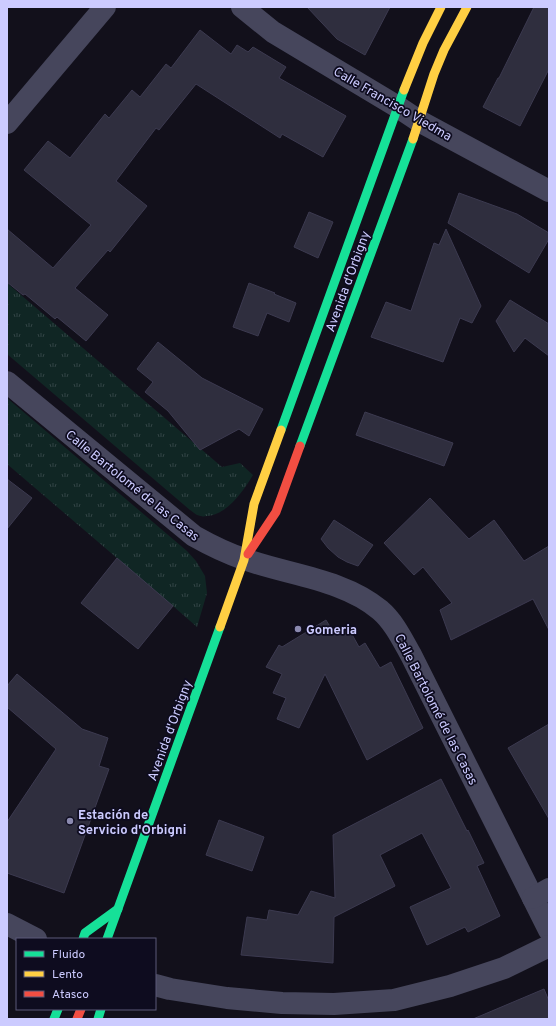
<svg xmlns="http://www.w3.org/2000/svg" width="556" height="1026" viewBox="0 0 556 1026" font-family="Overpass,sans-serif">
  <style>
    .grass { fill: url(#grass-tufts) }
    .building { fill: #2f2e3e; stroke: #3c3a50 }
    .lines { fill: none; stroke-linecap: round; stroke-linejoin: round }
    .street { stroke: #46465c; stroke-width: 22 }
    .fast { stroke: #16e098; stroke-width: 9 }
    .slow { stroke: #ffcf43; stroke-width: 9 }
    .jam { stroke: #f24e42; stroke-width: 9 }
    .poi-dot { fill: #8b8aaf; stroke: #0e0c1f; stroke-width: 1.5 }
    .labels { text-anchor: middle; stroke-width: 3.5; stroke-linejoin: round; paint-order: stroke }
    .street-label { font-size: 13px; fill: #cccbff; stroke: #0e0c1f }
    .poi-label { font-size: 13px; font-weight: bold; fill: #cccbff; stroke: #0e0c1f; text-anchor: start }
  </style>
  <defs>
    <pattern id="grass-tufts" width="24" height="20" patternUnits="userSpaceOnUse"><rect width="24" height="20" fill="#102624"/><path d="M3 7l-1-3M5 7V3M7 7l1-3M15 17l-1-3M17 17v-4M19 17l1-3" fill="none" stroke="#324445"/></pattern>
  </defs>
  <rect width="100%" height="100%" fill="#12101b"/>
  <g class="grass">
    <path d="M7 283 222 467 240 463 253 475C244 490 227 515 207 516 205 516 203 517 201 516 197 516 193 512 190 510L7 354Z"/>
    <polygon points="7,398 187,551 196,561 205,576 207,593 197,627 173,606 7,464"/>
  </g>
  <g class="building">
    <polygon points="307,7 390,7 365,55 337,39"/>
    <polygon points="534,7 549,7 549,69 520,126 483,107 498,78 499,78"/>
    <polygon points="200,30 231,54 237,45 248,52 253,47 286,67 279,78 346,116 323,157 282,134 280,138 196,84 159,130 156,128 116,181 147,206 110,252 108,250 75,288 108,315 86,341 57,317 55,319 25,294 23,295 7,282 7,229 53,268 91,225 24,170 48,141 70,158 105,114 109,118 132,90 140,97 166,64 171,68"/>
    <polygon points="459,193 517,214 549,233 549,239 529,273 448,223"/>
    <polygon points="309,212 333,222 318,258 294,247"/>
    <polygon points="446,229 481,306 472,323 460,318 443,362 371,337 386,302 411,311 434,243 439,245"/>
    <polygon points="249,283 275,293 274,294 296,303 289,322 267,313 258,336 233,327"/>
    <polygon points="510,300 549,324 549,356 525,338 514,352 496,321"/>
    <polygon points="158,342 202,378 263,409 249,436 239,429 200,450 168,411 145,392 153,382 137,369"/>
    <polygon points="365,412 453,443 444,466 356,435"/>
    <polygon points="7,479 32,498 7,529"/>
    <polygon points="430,498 469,539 494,520 524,561 549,546 549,630 533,599 451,640 440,610 452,603 423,567 414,575 384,543"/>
    <polygon points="334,520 373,545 358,566 347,562 338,557 328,548 321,539"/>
    <polygon points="117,558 173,606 138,649 81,603"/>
    <polygon points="326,620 335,635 349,629 359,647 365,643 380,668 391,662 423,728 367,760 325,674 299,728 277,719 286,698 273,693 282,674 266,667 279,645 282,647"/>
    <polygon points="17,674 82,729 108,738 99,766 109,769 64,893 7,873 7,822 56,749 7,707 7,686"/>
    <polygon points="549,724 549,819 508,748"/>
    <polygon points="441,779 467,831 468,830 484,863 477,866 500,916 468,932 465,927 427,945 410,907 451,888 422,833 380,855 395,886 334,917 333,963 241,955 247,917 267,920 269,910 298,915 311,891 335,898 333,835"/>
    <polygon points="219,820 264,837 252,871 206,855"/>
    <polygon points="544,989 549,1001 549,1019 473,1019"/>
  </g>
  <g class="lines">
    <g class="street">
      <polyline points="242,7 273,32 398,107 419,121 549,191"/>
      <polyline points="7,123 105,7"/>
      <path d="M7 382 194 536C210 545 226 553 244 559 288 575 343 579 380 610 394 622 402 639 411 655L549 930"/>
      <polyline points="533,898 549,889"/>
      <polyline points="7,924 36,939"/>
      <polyline points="155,985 170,989 227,998 282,1003 334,1004 394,1000 450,986 504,968 549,946"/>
    </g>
    <g class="fast">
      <polyline points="281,430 404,90"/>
      <polyline points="300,446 413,139"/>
      <polyline points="83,939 85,933 118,909"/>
      <polyline points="107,939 220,627"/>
      <polyline points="54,1019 58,1009"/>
      <polyline points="98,1019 101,1009"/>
    </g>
    <g class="slow">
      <polyline points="404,90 423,43 441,7"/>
      <polyline points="413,139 434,74 444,50 467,7"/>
      <polyline points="220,627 244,560 254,504 281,430"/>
    </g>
    <g class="jam">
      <polyline points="248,554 276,512 300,446"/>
      <polyline points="77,1019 81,1009"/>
    </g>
  </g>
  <g class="poi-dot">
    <circle cx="298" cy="629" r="4"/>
    <circle cx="70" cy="821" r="4"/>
  </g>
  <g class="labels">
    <g class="street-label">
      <text transform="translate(393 103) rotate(30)" y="5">Calle Francisco Viedma</text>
      <text transform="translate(347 281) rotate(-70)" y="5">Avenida d'Orbigny</text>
      <text transform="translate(133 485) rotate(39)" y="5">Calle Bartolomé de las Casas</text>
      <text transform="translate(437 709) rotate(63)" y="5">Calle Bartolomé de las Casas</text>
      <text transform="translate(169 730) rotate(-70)" y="5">Avenida d'Orbigny</text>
    </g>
    <g class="poi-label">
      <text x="306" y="634">Gomeria</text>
      <text x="78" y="819">Estación de<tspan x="78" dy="15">Servicio d'Orbigni</tspan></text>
    </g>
  </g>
  <rect width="556" height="1026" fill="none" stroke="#cccbff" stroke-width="16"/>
  <rect x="16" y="938" width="140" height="72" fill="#0e0c1f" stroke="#5a5879"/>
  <rect x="24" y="951" width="20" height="6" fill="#16e098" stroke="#5a5879"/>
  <text x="52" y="958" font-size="12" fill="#cccbff">Fluido</text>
  <rect x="24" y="971" width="20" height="6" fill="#ffcf43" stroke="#5a5879"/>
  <text x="52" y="978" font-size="12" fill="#cccbff">Lento</text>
  <rect x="24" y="991" width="20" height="6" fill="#f24e42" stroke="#5a5879"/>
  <text x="52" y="998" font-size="12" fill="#cccbff">Atasco</text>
</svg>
